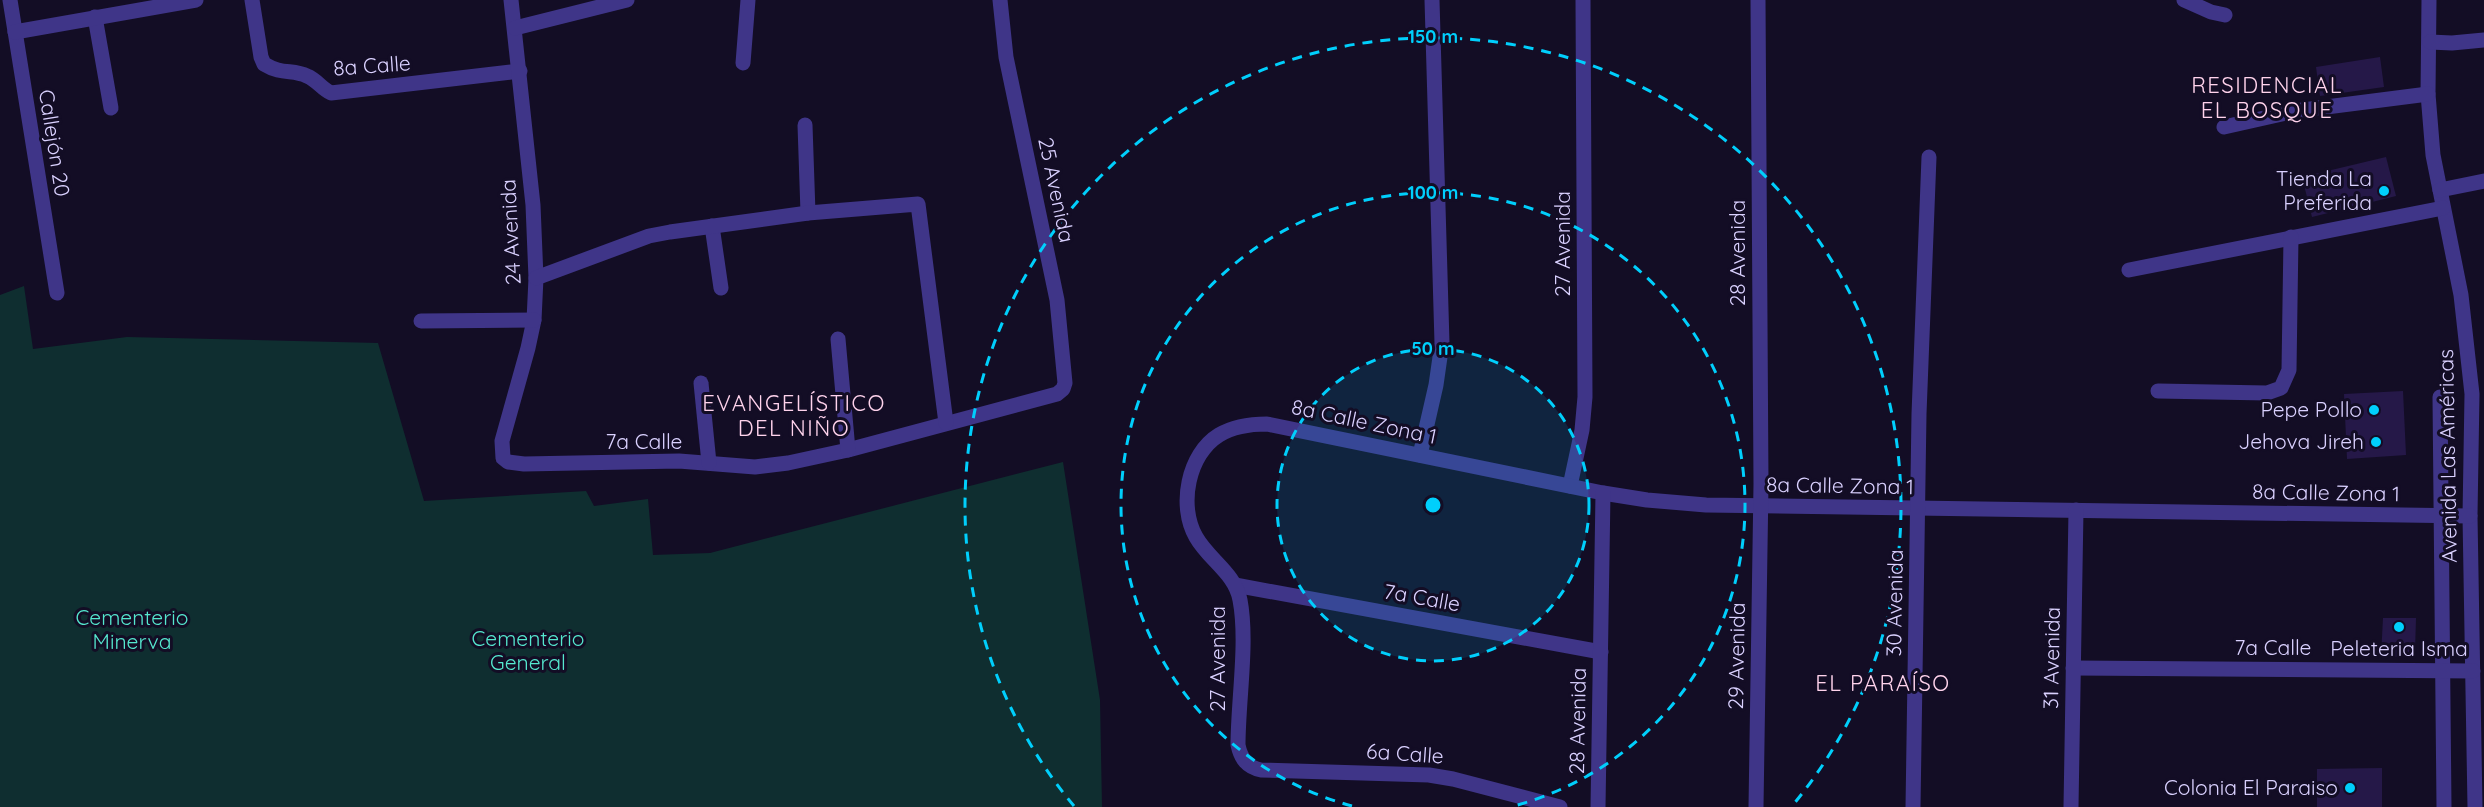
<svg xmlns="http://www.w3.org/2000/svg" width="2484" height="807" viewBox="0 0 2484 807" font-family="Quicksand,sans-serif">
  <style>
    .green { fill: #0f2e30 }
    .building { fill: #251848 }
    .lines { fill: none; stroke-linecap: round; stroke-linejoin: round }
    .minor { stroke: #3f3588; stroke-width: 15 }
    .ring { fill: none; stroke: #00cffc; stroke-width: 3; stroke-dasharray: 10 8 }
    .poi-dot { fill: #00cffc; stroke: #130d25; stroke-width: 2 }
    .labels { text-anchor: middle; stroke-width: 6; stroke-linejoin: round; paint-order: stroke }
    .street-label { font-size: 21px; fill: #dad1ff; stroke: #130d25 }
    .poi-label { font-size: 21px; fill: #dad1ff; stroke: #130d25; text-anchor: end }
    .park-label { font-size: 21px; fill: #55e8cf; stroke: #130d25 }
    .neighbourhood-label { font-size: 22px; letter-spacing: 1.5px; fill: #ffd3ec; stroke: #130d25 }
    .centre { fill: #00cffc; stroke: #130d25; stroke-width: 3 }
    .ring-label { font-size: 18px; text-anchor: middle; font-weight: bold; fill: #00cffc; stroke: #130d25; stroke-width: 6; stroke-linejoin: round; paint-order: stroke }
  </style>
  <rect width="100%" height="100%" fill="#130d25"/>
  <polygon class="green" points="24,286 33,349 127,337 378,343 424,501 586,491 594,506 648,499 653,555 710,553 1063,462 1100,700 1102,807 0,807 0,295"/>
  <g class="building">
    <polygon points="2380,57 2384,87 2320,96 2316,67"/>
    <polygon points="2386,157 2396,196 2312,217 2302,177"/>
    <polygon points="2403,391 2406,455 2347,459 2344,394"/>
    <polygon points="2383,618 2416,618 2415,651 2408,657 2381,656"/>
    <polygon points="2382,768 2382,807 2317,807 2317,769"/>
  </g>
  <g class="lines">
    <g class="minor">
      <polyline points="10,0 57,293"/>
      <path d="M252 0 261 57 264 64C282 75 293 69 307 76 317 80 322 89 331 93L520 71"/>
      <polyline points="511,0 533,205 536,278 534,320 528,348 502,441 503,458 508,462 524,464 679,461 755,467 788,463 848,450 1057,394 1063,389 1065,383 1057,300 1006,57 1000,0"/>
      <polyline points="2184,0 2211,12 2225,15"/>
      <polyline points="2429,0 2428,94 2433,155 2461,295 2472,394 2470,516 2475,807"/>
      <polyline points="95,17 111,108"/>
      <polyline points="515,28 627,0"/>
      <polyline points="15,32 196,0"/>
      <polyline points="2430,42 2452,43 2484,40"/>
      <polyline points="743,63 748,0"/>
      <polyline points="805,125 808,213"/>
      <polyline points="2224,127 2295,111 2428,94"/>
      <polyline points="2440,190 2484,181"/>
      <polyline points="712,226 721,288"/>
      <polyline points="2129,270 2443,208"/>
      <polyline points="536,278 649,236 670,232 808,213 918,204 946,423"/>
      <polyline points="421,321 534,320"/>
      <polyline points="838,339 848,450"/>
      <polyline points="701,383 709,463"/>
      <polyline points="2158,391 2267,393 2281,388 2289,370 2291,237"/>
      <polyline points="2440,397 2444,807"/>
      <polyline points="1420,455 1436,385 1442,343 1432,0"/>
      <polyline points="1570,486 1582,430 1585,397 1583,0"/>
      <polyline points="1235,585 1601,652"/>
      <polyline points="2073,668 2473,671"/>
      <path d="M1560 807 1453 779 1429 775 1261 770C1247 767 1241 759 1238 745 1238 701 1248 642 1240 600 1235 573 1209 560 1196 537 1178 506 1188 454 1219 435 1234 426 1251 424 1267 424L1603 493 1647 500 1706 505 2470 516"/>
      <polyline points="1598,807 1603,493"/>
      <polyline points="1756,807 1761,484 1758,0"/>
      <polyline points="1913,807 1919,414 1929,157"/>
      <polyline points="2071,807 2076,510"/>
    </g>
  </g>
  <circle cx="1433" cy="505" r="156" fill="#00cffc" fill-opacity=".12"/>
  <g class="ring">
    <circle cx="1433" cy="505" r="156"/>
    <path d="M1352 806A312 312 0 1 1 1514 806"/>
    <path d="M1074 806A468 468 0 1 1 1792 806"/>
  </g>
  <g class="poi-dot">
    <circle cx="2384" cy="191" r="6"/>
    <circle cx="2374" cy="410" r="6"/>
    <circle cx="2376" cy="442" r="6"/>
    <circle cx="2399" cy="627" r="6"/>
    <circle cx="2350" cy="788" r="6"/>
  </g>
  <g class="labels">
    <g class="street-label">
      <text transform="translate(372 66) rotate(-4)" y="7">8a Calle</text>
      <text transform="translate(54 143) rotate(81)" y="7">Callejón 20</text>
      <text transform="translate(1056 190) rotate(78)" y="7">25 Avenida</text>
      <text transform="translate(511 232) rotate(-93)" y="7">24 Avenida</text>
      <text transform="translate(1563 244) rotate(-90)" y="7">27 Avenida</text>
      <text transform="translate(1738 253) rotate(-90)" y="7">28 Avenida</text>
      <text transform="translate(1364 422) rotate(12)" y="7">8a Calle Zona 1</text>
      <text x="644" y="449">7a Calle</text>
      <text transform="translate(2448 456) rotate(-91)" y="7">Avenida Las Américas</text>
      <text transform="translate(1840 486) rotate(1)" y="7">8a Calle Zona 1</text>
      <text transform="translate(2326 493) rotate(1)" y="7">8a Calle Zona 1</text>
      <text transform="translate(1422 598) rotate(10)" y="7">7a Calle</text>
      <text transform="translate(1895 603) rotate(-89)" y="7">30 Avenida</text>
      <text x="2273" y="655">7a Calle</text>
      <text transform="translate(1737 656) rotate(-89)" y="7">29 Avenida</text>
      <text transform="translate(2052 658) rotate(-89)" y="7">31 Avenida</text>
      <text transform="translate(1218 659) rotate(-90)" y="7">27 Avenida</text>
      <text transform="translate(1578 721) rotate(-89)" y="7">28 Avenida</text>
      <text transform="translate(1405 754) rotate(4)" y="7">6a Calle</text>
    </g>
    <g class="poi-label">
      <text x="2372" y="186">Tienda La<tspan x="2372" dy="24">Preferida</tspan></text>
      <text x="2362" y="417">Pepe Pollo</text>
      <text x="2364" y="449">Jehova Jireh</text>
      <text x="2399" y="656" text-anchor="middle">Peleteria Isma</text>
      <text x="2338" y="795">Colonia El Paraiso</text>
    </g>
    <g class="park-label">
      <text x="132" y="625">Cementerio<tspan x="132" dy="24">Minerva</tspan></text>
      <text x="528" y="646">Cementerio<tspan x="528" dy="24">General</tspan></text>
    </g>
    <g class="neighbourhood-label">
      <text x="2267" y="93">RESIDENCIAL<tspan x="2267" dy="25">EL BOSQUE</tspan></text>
      <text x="794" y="411">EVANGELÍSTICO<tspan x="794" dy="25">DEL NIÑO</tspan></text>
      <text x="1883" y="691">EL PARAÍSO</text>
    </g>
  </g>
  <circle cx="1433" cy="505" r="9" class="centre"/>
  <g class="ring-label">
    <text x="1433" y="43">150 m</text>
    <text x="1433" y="199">100 m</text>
    <text x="1433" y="355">50 m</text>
  </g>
</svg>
